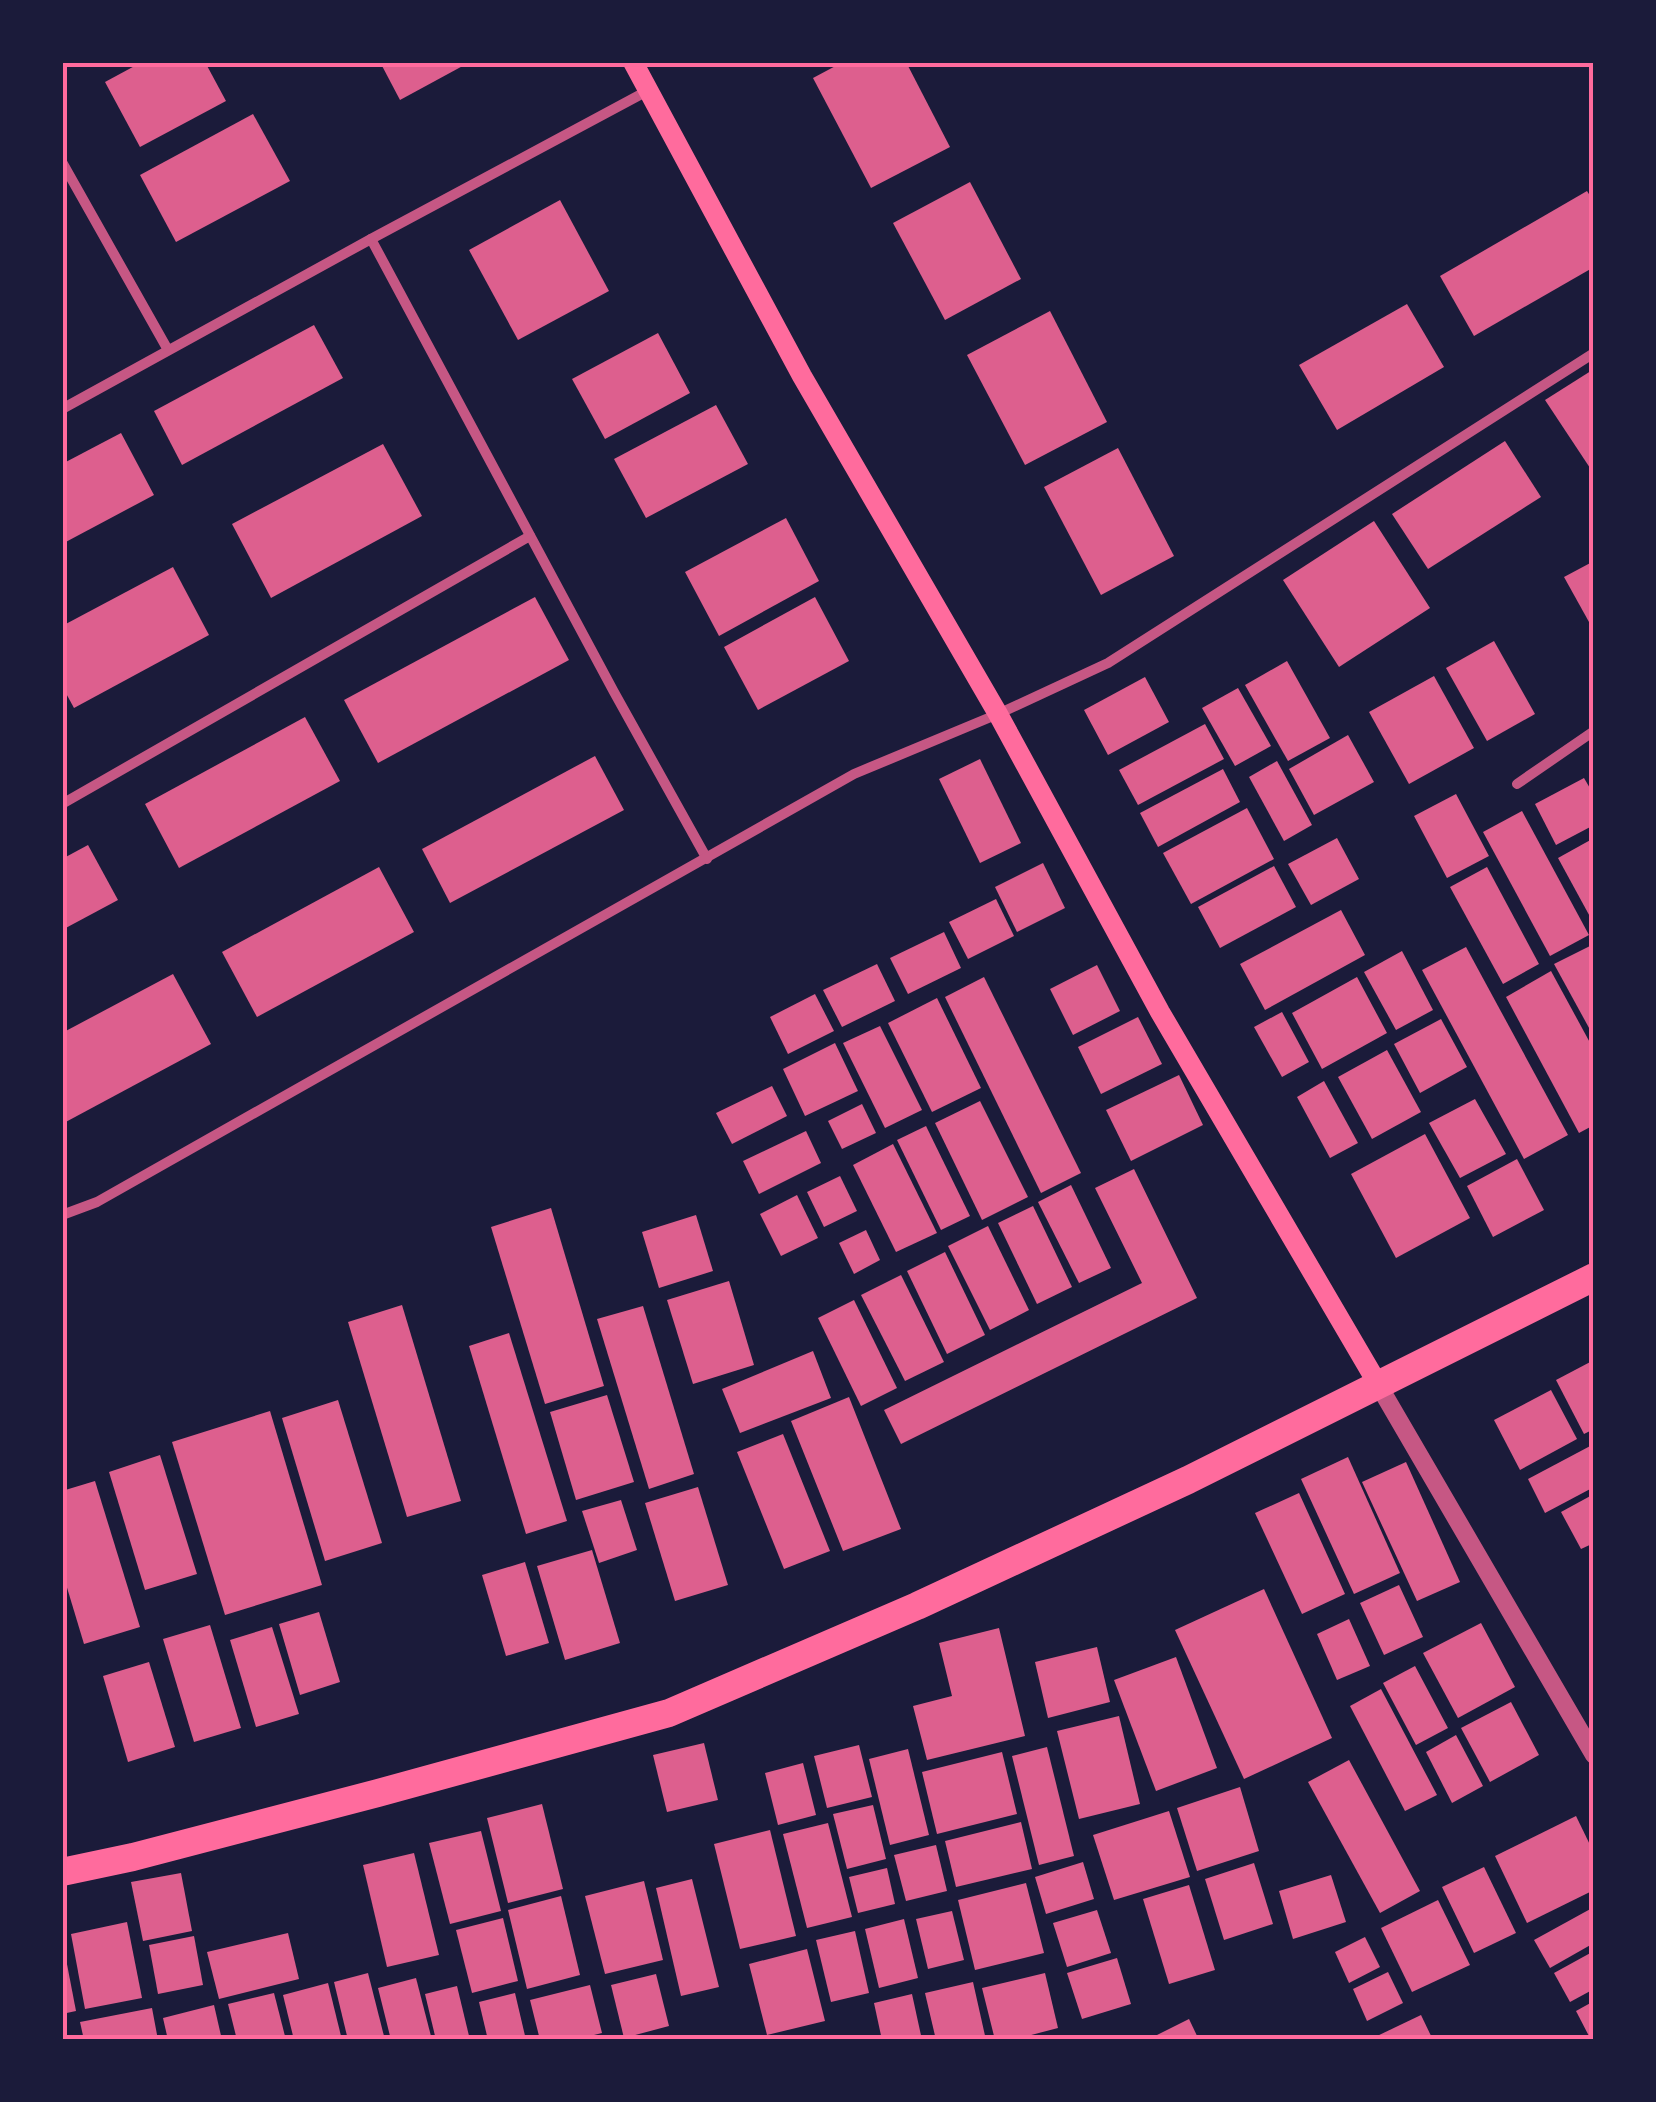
<svg xmlns="http://www.w3.org/2000/svg" width="1656" height="2102" viewBox="0 0 1656 2102" font-family="'DM Sans',sans-serif">
  <style>
    .building { fill: #dd5f8e }
    .lines { fill: none; stroke-linecap: round; stroke-linejoin: round }
    .minor { stroke: #c65784; stroke-width: 10 }
    .tertiary { stroke: #c65784; stroke-width: 18 }
    .secondary { stroke: #ff6b9d; stroke-width: 20 }
    .trunk { stroke: #ff6b9d; stroke-width: 28 }
    .neatline { fill: none; stroke: #ff6b9d; stroke-width: 4 }
  </style>
  <rect width="100%" height="100%" fill="#1b1b3a"/>
  <g class="building">
    <polygon points="142,62 205,62 226,101 140,147 105,82"/>
    <polygon points="380,62 470,62 400,100"/>
    <polygon points="843,62 906,62 950,147 871,188 813,78"/>
    <polygon points="253,114 290,181 176,242 140,175"/>
    <polygon points="970,182 1021,279 945,320 893,223"/>
    <polygon points="1587,191 1594,202 1594,267 1474,336 1440,276"/>
    <polygon points="560,200 609,291 518,340 469,250"/>
    <polygon points="1407,304 1444,367 1337,430 1299,365"/>
    <polygon points="1050,311 1107,422 1025,465 967,355"/>
    <polygon points="314,325 343,378 182,465 154,411"/>
    <polygon points="658,333 690,393 605,439 572,379"/>
    <polygon points="1594,369 1594,474 1545,400"/>
    <polygon points="716,405 748,464 646,518 614,459"/>
    <polygon points="121,433 154,495 62,544 62,464"/>
    <polygon points="1505,441 1541,497 1428,569 1392,514"/>
    <polygon points="383,444 422,516 271,598 232,524"/>
    <polygon points="1118,448 1174,556 1101,595 1044,487"/>
    <polygon points="786,518 819,581 719,636 685,572"/>
    <polygon points="1374,521 1430,608 1339,667 1283,580"/>
    <polygon points="1594,561 1594,631 1564,577"/>
    <polygon points="173,567 209,635 74,708 62,686 62,626"/>
    <polygon points="535,597 569,660 378,763 344,700"/>
    <polygon points="815,597 849,661 758,710 724,647"/>
    <polygon points="1494,641 1535,714 1487,741 1446,668"/>
    <polygon points="1287,661 1330,738 1288,761 1245,685"/>
    <polygon points="1434,676 1474,748 1409,784 1369,712"/>
    <polygon points="1145,677 1169,722 1108,755 1084,710"/>
    <polygon points="1238,688 1271,746 1235,766 1202,708"/>
    <polygon points="305,717 340,781 179,868 145,804"/>
    <polygon points="1205,724 1224,759 1138,805 1119,770"/>
    <polygon points="1348,735 1374,782 1314,815 1289,769"/>
    <polygon points="595,756 624,810 450,903 422,849"/>
    <polygon points="980,759 1021,843 980,863 939,779"/>
    <polygon points="1277,761 1312,825 1284,841 1249,777"/>
    <polygon points="1223,769 1240,802 1158,847 1140,813"/>
    <polygon points="1584,778 1594,795 1594,825 1556,845 1535,804"/>
    <polygon points="1456,794 1489,856 1447,878 1414,816"/>
    <polygon points="1247,808 1274,859 1191,904 1163,853"/>
    <polygon points="1522,811 1589,935 1550,956 1483,832"/>
    <polygon points="1337,838 1359,879 1311,905 1288,864"/>
    <polygon points="1594,838 1594,924 1558,858"/>
    <polygon points="88,845 118,900 62,930 62,859"/>
    <polygon points="1043,863 1065,908 1017,932 995,887"/>
    <polygon points="1274,866 1296,907 1220,948 1198,907"/>
    <polygon points="379,867 414,932 257,1017 222,952"/>
    <polygon points="1487,867 1539,964 1503,984 1450,887"/>
    <polygon points="996,899 1014,936 968,959 949,922"/>
    <polygon points="1341,910 1365,955 1265,1010 1240,964"/>
    <polygon points="944,932 961,968 908,994 890,958"/>
    <polygon points="1594,944 1594,1037 1554,964"/>
    <polygon points="1466,947 1568,1135 1524,1159 1422,970"/>
    <polygon points="1402,951 1433,1010 1396,1030 1364,972"/>
    <polygon points="877,964 895,1001 842,1027 823,990"/>
    <polygon points="1097,965 1120,1011 1073,1035 1050,989"/>
    <polygon points="1551,971 1594,1050 1594,1125 1579,1133 1506,997"/>
    <polygon points="173,974 211,1044 62,1124 62,1033"/>
    <polygon points="984,977 1081,1173 1041,1193 945,997"/>
    <polygon points="1357,977 1387,1033 1322,1069 1292,1013"/>
    <polygon points="815,994 834,1031 788,1054 770,1017"/>
    <polygon points="937,998 981,1088 932,1112 888,1023"/>
    <polygon points="1282,1012 1309,1062 1282,1077 1254,1027"/>
    <polygon points="1138,1017 1162,1064 1101,1094 1078,1047"/>
    <polygon points="1441,1019 1467,1067 1420,1093 1394,1044"/>
    <polygon points="880,1026 922,1110 885,1128 843,1043"/>
    <polygon points="835,1043 858,1091 805,1116 783,1069"/>
    <polygon points="1387,1050 1421,1112 1372,1139 1338,1077"/>
    <polygon points="1179,1075 1203,1125 1131,1161 1106,1110"/>
    <polygon points="1324,1081 1358,1143 1330,1158 1297,1097"/>
    <polygon points="772,1086 787,1116 732,1144 716,1113"/>
    <polygon points="1475,1099 1506,1154 1460,1178 1429,1123"/>
    <polygon points="980,1101 1028,1197 982,1220 935,1123"/>
    <polygon points="862,1104 876,1133 842,1149 828,1121"/>
    <polygon points="926,1126 970,1216 941,1230 897,1140"/>
    <polygon points="806,1131 821,1163 759,1194 743,1161"/>
    <polygon points="1425,1134 1470,1218 1396,1258 1351,1174"/>
    <polygon points="893,1144 937,1233 896,1252 853,1165"/>
    <polygon points="1517,1159 1544,1210 1493,1237 1467,1186"/>
    <polygon points="1134,1169 1197,1298 901,1444 884,1410 1142,1283 1095,1188"/>
    <polygon points="840,1176 857,1211 824,1227 807,1192"/>
    <polygon points="1071,1185 1111,1268 1079,1283 1038,1202"/>
    <polygon points="797,1195 818,1238 781,1256 760,1214"/>
    <polygon points="1033,1206 1072,1287 1037,1304 998,1223"/>
    <polygon points="551,1208 604,1386 545,1404 491,1227"/>
    <polygon points="696,1215 713,1271 659,1288 642,1232"/>
    <polygon points="988,1226 1029,1310 990,1330 948,1246"/>
    <polygon points="866,1230 880,1260 854,1274 839,1243"/>
    <polygon points="945,1252 985,1335 947,1354 907,1271"/>
    <polygon points="901,1275 944,1362 905,1381 861,1295"/>
    <polygon points="729,1281 754,1365 693,1384 667,1300"/>
    <polygon points="854,1300 897,1388 861,1406 818,1318"/>
    <polygon points="402,1305 461,1501 407,1517 348,1322"/>
    <polygon points="643,1306 694,1474 649,1489 597,1319"/>
    <polygon points="509,1333 567,1521 526,1534 469,1346"/>
    <polygon points="813,1351 831,1398 740,1433 722,1389"/>
    <polygon points="1594,1360 1594,1429 1584,1434 1556,1380"/>
    <polygon points="1551,1390 1577,1439 1520,1470 1494,1420"/>
    <polygon points="607,1395 634,1482 576,1500 550,1412"/>
    <polygon points="849,1397 901,1529 843,1551 791,1421"/>
    <polygon points="338,1400 382,1543 325,1561 282,1418"/>
    <polygon points="270,1411 322,1585 225,1615 172,1442"/>
    <polygon points="783,1434 830,1551 784,1569 737,1452"/>
    <polygon points="1594,1444 1594,1487 1545,1513 1528,1479"/>
    <polygon points="160,1455 197,1574 145,1590 109,1472"/>
    <polygon points="1348,1457 1400,1573 1354,1594 1301,1479"/>
    <polygon points="1406,1462 1460,1582 1417,1601 1362,1482"/>
    <polygon points="95,1481 140,1627 84,1644 62,1571 62,1491"/>
    <polygon points="698,1487 728,1585 675,1601 645,1503"/>
    <polygon points="1299,1493 1345,1594 1302,1614 1255,1513"/>
    <polygon points="1594,1494 1594,1543 1581,1549 1561,1512"/>
    <polygon points="621,1500 637,1550 599,1563 582,1511"/>
    <polygon points="592,1550 620,1643 565,1660 537,1566"/>
    <polygon points="525,1562 549,1643 506,1656 482,1575"/>
    <polygon points="1399,1585 1423,1637 1384,1655 1360,1603"/>
    <polygon points="1264,1589 1332,1738 1244,1779 1175,1630"/>
    <polygon points="319,1612 340,1682 300,1695 279,1624"/>
    <polygon points="1349,1619 1370,1666 1337,1680 1317,1634"/>
    <polygon points="1481,1623 1515,1687 1458,1718 1423,1653"/>
    <polygon points="210,1625 241,1728 194,1742 163,1639"/>
    <polygon points="272,1627 299,1714 256,1727 230,1640"/>
    <polygon points="999,1628 1025,1736 927,1760 913,1706 952,1696 939,1643"/>
    <polygon points="1097,1647 1110,1702 1048,1718 1035,1662"/>
    <polygon points="1176,1657 1217,1768 1156,1791 1114,1680"/>
    <polygon points="149,1662 175,1747 128,1762 103,1676"/>
    <polygon points="1415,1666 1448,1728 1416,1745 1383,1683"/>
    <polygon points="1381,1689 1437,1795 1405,1811 1350,1706"/>
    <polygon points="1511,1702 1539,1755 1490,1782 1461,1728"/>
    <polygon points="1119,1716 1140,1804 1079,1819 1057,1731"/>
    <polygon points="1456,1735 1483,1786 1452,1803 1426,1752"/>
    <polygon points="704,1743 718,1800 667,1812 653,1755"/>
    <polygon points="859,1745 872,1797 827,1808 814,1756"/>
    <polygon points="1047,1747 1074,1856 1039,1865 1012,1756"/>
    <polygon points="908,1749 929,1835 890,1845 869,1759"/>
    <polygon points="1002,1752 1017,1814 937,1834 922,1772"/>
    <polygon points="1349,1760 1420,1891 1380,1913 1308,1782"/>
    <polygon points="803,1763 816,1815 778,1825 765,1773"/>
    <polygon points="1240,1787 1259,1851 1197,1871 1177,1808"/>
    <polygon points="542,1804 563,1889 508,1903 487,1818"/>
    <polygon points="873,1805 886,1859 847,1869 833,1814"/>
    <polygon points="1169,1811 1190,1877 1114,1900 1093,1835"/>
    <polygon points="1576,1816 1594,1853 1594,1890 1527,1923 1495,1856"/>
    <polygon points="1021,1822 1032,1869 956,1887 945,1841"/>
    <polygon points="828,1823 852,1917 807,1928 783,1834"/>
    <polygon points="770,1830 796,1936 740,1949 714,1844"/>
    <polygon points="481,1831 501,1911 450,1924 429,1843"/>
    <polygon points="936,1845 947,1891 906,1901 894,1855"/>
    <polygon points="414,1853 439,1955 387,1967 363,1865"/>
    <polygon points="1083,1862 1094,1899 1046,1914 1035,1877"/>
    <polygon points="1254,1863 1273,1924 1224,1940 1205,1879"/>
    <polygon points="1484,1867 1516,1933 1474,1953 1442,1887"/>
    <polygon points="887,1868 895,1904 858,1913 849,1877"/>
    <polygon points="181,1873 192,1931 143,1941 131,1882"/>
    <polygon points="1331,1875 1346,1922 1293,1939 1279,1891"/>
    <polygon points="692,1879 719,1987 681,1996 656,1888"/>
    <polygon points="644,1881 663,1960 605,1974 585,1896"/>
    <polygon points="1026,1883 1044,1953 975,1970 958,1900"/>
    <polygon points="1189,1885 1215,1970 1169,1984 1143,1899"/>
    <polygon points="561,1896 580,1975 527,1989 508,1910"/>
    <polygon points="1438,1900 1470,1965 1412,1992 1381,1928"/>
    <polygon points="1594,1907 1594,1943 1550,1968 1534,1940"/>
    <polygon points="1097,1910 1111,1953 1067,1967 1053,1923"/>
    <polygon points="952,1911 964,1960 928,1969 916,1919"/>
    <polygon points="503,1918 518,1981 472,1993 456,1930"/>
    <polygon points="904,1919 918,1978 879,1988 865,1929"/>
    <polygon points="127,1922 142,1998 85,2009 71,1934"/>
    <polygon points="855,1931 869,1993 831,2002 816,1940"/>
    <polygon points="288,1933 299,1979 219,1999 207,1952"/>
    <polygon points="194,1936 203,1985 158,1994 149,1945"/>
    <polygon points="1365,1937 1380,1967 1349,1983 1335,1952"/>
    <polygon points="807,1949 825,2021 767,2035 749,1964"/>
    <polygon points="1594,1951 1594,1989 1570,2002 1554,1973"/>
    <polygon points="1117,1958 1131,2004 1082,2019 1067,1973"/>
    <polygon points="66,1959 76,2011 62,2014 62,1960"/>
    <polygon points="1388,1972 1403,2003 1367,2021 1353,1989"/>
    <polygon points="368,1973 385,2040 348,2040 334,1982"/>
    <polygon points="1045,1973 1058,2028 1012,2040 995,2040 982,1988"/>
    <polygon points="656,1974 669,2026 624,2038 611,1985"/>
    <polygon points="416,1978 432,2040 391,2040 378,1988"/>
    <polygon points="973,1982 986,2040 936,2040 925,1993"/>
    <polygon points="328,1983 342,2040 294,2040 283,1995"/>
    <polygon points="590,1985 602,2033 574,2040 540,2040 530,2000"/>
    <polygon points="457,1986 470,2040 436,2040 425,1994"/>
    <polygon points="274,1993 286,2040 237,2040 228,2004"/>
    <polygon points="515,1993 526,2040 488,2040 479,2002"/>
    <polygon points="912,1994 922,2040 882,2040 874,2003"/>
    <polygon points="1594,2001 1594,2040 1591,2040 1576,2011"/>
    <polygon points="214,2005 222,2040 168,2040 163,2018"/>
    <polygon points="152,2008 158,2040 84,2040 80,2022"/>
    <polygon points="1421,2015 1433,2040 1377,2040 1375,2037"/>
    <polygon points="1189,2019 1199,2040 1157,2040 1155,2036"/>
  </g>
  <g class="lines">
    <g class="minor">
      <polyline points="62,162 168,350"/>
      <polyline points="371,239 614,692 707,859"/>
      <polyline points="62,409 371,239 649,90"/>
      <polyline points="1517,784 1594,731"/>
      <polyline points="62,804 530,536"/>
      <polyline points="62,1215 97,1202 854,774 998,714 1108,663 1594,353"/>
    </g>
    <polyline class="tertiary" points="1379,1386 1594,1755"/>
    <polyline class="secondary" points="633,62 802,376 998,714 1160,1012 1379,1386"/>
    <polyline class="trunk" points="62,1872 133,1857 378,1793 669,1713 917,1606 1188,1480 1594,1277"/>
  </g>
  <rect width="1656" height="2102" fill="none" stroke="#1b1b3a" stroke-width="130"/>
  <rect x="65" y="65" width="1526" height="1972" class="neatline"/>
</svg>
